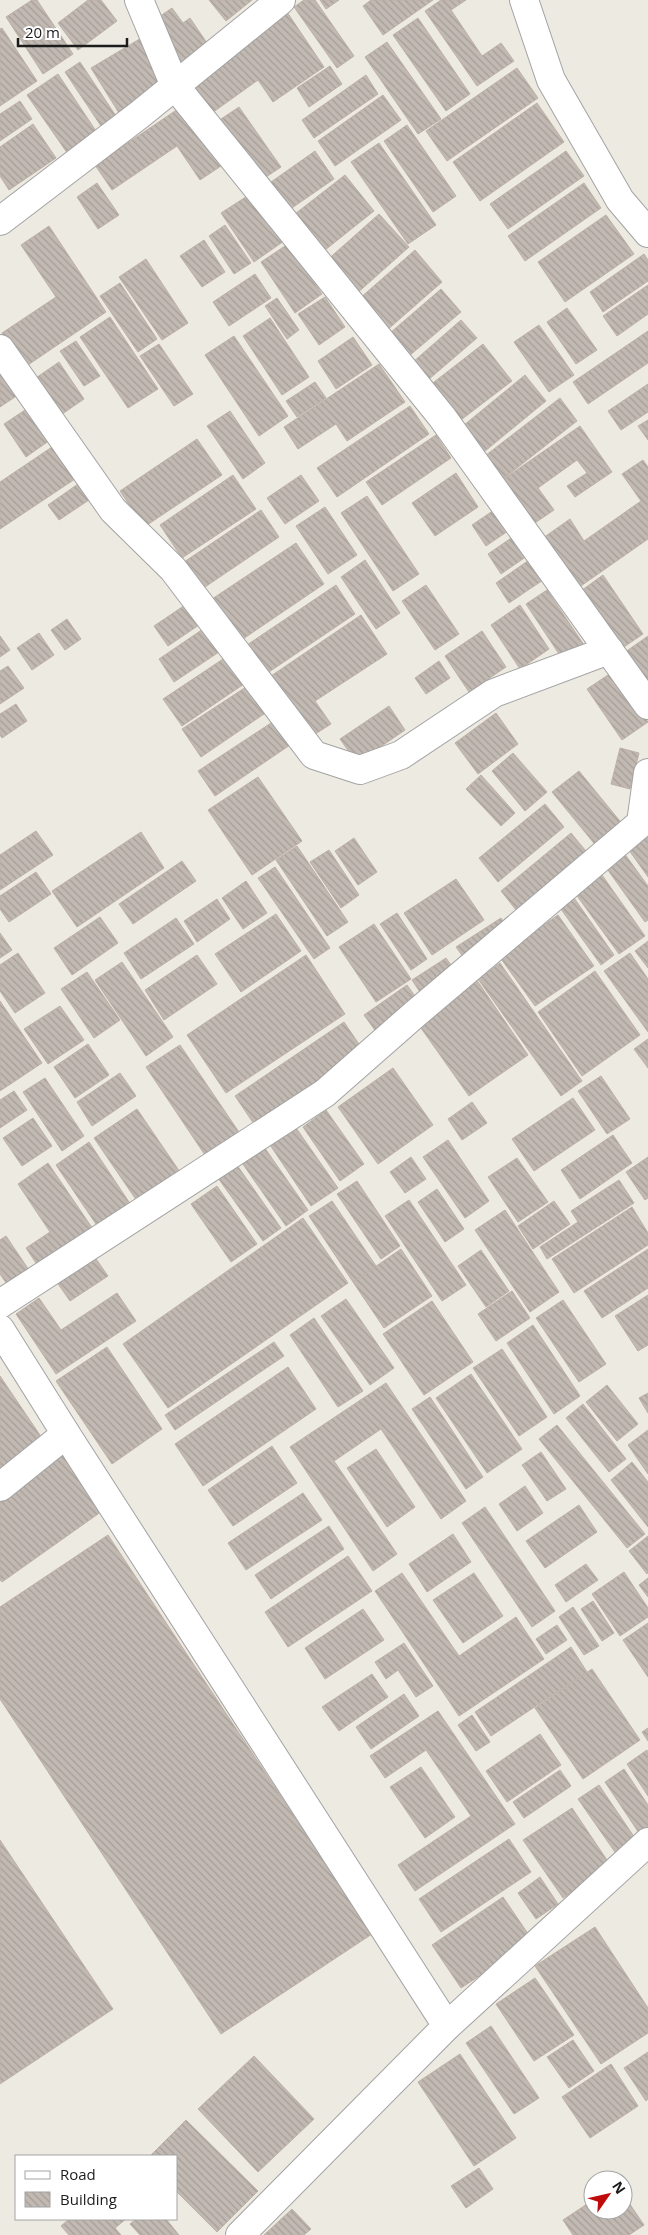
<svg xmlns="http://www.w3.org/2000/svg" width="648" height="2235" viewBox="0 0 648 2235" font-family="'Open Sans',sans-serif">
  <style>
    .building { fill: url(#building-back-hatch); stroke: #beb1a6 }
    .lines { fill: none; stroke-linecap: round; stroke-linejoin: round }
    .minor-casing { stroke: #a3a3a3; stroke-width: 30 }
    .minor { stroke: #fff; stroke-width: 28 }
  </style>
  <defs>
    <pattern id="building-back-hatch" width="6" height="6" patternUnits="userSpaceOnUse" patternTransform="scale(1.25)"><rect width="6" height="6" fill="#c1b9b2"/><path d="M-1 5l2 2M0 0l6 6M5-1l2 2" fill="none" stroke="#a59e98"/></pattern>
  </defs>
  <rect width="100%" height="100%" fill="#edeae2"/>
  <g class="building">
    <polygon points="32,0 37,0 73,54 43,74 6,17"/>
    <polygon points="88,0 101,0 117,21 78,50 58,23"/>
    <polygon points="209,0 252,0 226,21"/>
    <polygon points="304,0 315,0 354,56 337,68 294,7"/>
    <polygon points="320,0 339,0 326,9"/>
    <polygon points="371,0 433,0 383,35 363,6"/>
    <polygon points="441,0 466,0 451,10 482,56 501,43 514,61 477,86 425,11"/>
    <polygon points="172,8 183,23 190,18 209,46 183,64 153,21"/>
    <polygon points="287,12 324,67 273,102 258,80 212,113 188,79"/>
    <polygon points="418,18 470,94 446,111 393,35"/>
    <polygon points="2,28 37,81 0,106 0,29"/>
    <polygon points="143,37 171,82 119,113 91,68"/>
    <polygon points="387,42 441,119 418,134 365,57"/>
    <polygon points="80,62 116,116 101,126 65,72"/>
    <polygon points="330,66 342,84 309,107 297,88"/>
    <polygon points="517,68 538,98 447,161 426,131"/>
    <polygon points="58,74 100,137 70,157 27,95"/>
    <polygon points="366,75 378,94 314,138 302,120"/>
    <polygon points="383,95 401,120 335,166 318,141"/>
    <polygon points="20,101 32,119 0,141 0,114"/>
    <polygon points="537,103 564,142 480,201 453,162"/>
    <polygon points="181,107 221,166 200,180 177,146 112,190 95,165"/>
    <polygon points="239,107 281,167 263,179 221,119"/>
    <polygon points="33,124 56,158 9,190 0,176 0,147"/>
    <polygon points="407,125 456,196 433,212 384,141"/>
    <polygon points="379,143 436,225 408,244 351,162"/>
    <polygon points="315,151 334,179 289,210 271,182"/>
    <polygon points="566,151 584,176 508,229 490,204"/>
    <polygon points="345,175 374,211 320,254 291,217"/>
    <polygon points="97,183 119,215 98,229 77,197"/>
    <polygon points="584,183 601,208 525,261 508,236"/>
    <polygon points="252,193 284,241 254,262 221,213"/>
    <polygon points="379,214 409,247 355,295 325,262"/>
    <polygon points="606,215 634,254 565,302 538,262"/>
    <polygon points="225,225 251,263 234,274 209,236"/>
    <polygon points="49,226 106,312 25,367 2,333 56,297 21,245"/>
    <polygon points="204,240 225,272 202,287 180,256"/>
    <polygon points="288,244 322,294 295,313 261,262"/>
    <polygon points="415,250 442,282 386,331 359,299"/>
    <polygon points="644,254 648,260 648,281 603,312 590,292"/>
    <polygon points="146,259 188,323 162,340 119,277"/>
    <polygon points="255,274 271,298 229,326 213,302"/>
    <polygon points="120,283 157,339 138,352 100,296"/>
    <polygon points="648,285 648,314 617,336 603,316"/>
    <polygon points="441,289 461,312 409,356 390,333"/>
    <polygon points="325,297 345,327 319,345 298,314"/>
    <polygon points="277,298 299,330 287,339 265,306"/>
    <polygon points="567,308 597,350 576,364 547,322"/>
    <polygon points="110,317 158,389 128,408 80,337"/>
    <polygon points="270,318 309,377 282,395 243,336"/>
    <polygon points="461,320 477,338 428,380 413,362"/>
    <polygon points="539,325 574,375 549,392 514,342"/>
    <polygon points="648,331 648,363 588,404 573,382"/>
    <polygon points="234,336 288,416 259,436 205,355"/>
    <polygon points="353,337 372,365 336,389 318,361"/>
    <polygon points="76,341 100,376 84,386 60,351"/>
    <polygon points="159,344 193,394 174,406 140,356"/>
    <polygon points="483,344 512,381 457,423 429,386"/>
    <polygon points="59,362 84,399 55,419 30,382"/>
    <polygon points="379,364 405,402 347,441 336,424 298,449 284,427"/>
    <polygon points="0,369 18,395 0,407"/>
    <polygon points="525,375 546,401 479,456 458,430"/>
    <polygon points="315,382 326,398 297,417 286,401"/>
    <polygon points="648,384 648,412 621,430 608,411"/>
    <polygon points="560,398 577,421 499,482 481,459"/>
    <polygon points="31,406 53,438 26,457 4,424"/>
    <polygon points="410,406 429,434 337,497 317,468"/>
    <polygon points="230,411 265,463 243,479 207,426"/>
    <polygon points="648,420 648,440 638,426"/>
    <polygon points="580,426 612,472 575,497 567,486 587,473 577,460 538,488 554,510 526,529 495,485"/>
    <polygon points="436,435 451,458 382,505 366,482"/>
    <polygon points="197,439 222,475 144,527 120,491"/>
    <polygon points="52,447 75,479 0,529 0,482"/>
    <polygon points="643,460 648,467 648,539 578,588 543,538 570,519 584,541 641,501 622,474"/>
    <polygon points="456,473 478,507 435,536 412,503"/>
    <polygon points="233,475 256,509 182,558 160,525"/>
    <polygon points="301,475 319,501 285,524 267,498"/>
    <polygon points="78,484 89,500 59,520 48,505"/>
    <polygon points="367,496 419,574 393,591 341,513"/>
    <polygon points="325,507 357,555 328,574 296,526"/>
    <polygon points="497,508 511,529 486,546 472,525"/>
    <polygon points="261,510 279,537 202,589 184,562"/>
    <polygon points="517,534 530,554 501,574 488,554"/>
    <polygon points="296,543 324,584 240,641 212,599"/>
    <polygon points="532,558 546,578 509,603 496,583"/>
    <polygon points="365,560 400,613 376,629 341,577"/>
    <polygon points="603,575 643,634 618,651 578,593"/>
    <polygon points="336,585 355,614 260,678 241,649"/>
    <polygon points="426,585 459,634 435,650 402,601"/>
    <polygon points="547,590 584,645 563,660 526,604"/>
    <polygon points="188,603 202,623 168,646 154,626"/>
    <polygon points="520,605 549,649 520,669 491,625"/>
    <polygon points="361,615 387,654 315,701 331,724 309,738 268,678"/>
    <polygon points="67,619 81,639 65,650 51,630"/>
    <polygon points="206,627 222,650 174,682 159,659"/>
    <polygon points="482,631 506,667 469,692 445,656"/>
    <polygon points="39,633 54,655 32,670 17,648"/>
    <polygon points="0,636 10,650 0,657"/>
    <polygon points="648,636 648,694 621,655"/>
    <polygon points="226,657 244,684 182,726 163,699"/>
    <polygon points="439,661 450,678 426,694 415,678"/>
    <polygon points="8,666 24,688 0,704 0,671"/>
    <polygon points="614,671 648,722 622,740 587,689"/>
    <polygon points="246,687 264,714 201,757 182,729"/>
    <polygon points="16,704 27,721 2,738 0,735 0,714"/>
    <polygon points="389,706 405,730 357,763 340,739"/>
    <polygon points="496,713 518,744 478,774 455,743"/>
    <polygon points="274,721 290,745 215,796 198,771"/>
    <polygon points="620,748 639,753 630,789 611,784"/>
    <polygon points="513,753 547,792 525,811 492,771"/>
    <polygon points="579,771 628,831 602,853 552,792"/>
    <polygon points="481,775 515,813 501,826 466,789"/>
    <polygon points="258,777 302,841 252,875 208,810"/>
    <polygon points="545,804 564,827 498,882 479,858"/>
    <polygon points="648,826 648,877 624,843"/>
    <polygon points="36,831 53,855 0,890 0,855"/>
    <polygon points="141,832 164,868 77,927 52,891"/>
    <polygon points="571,833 595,862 524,920 501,891"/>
    <polygon points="354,838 377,872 358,885 335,851"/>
    <polygon points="297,846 348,922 327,936 276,860"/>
    <polygon points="329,850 359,895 341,908 310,862"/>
    <polygon points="624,853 648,886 648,920 645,922 605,866"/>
    <polygon points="182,861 196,881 133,924 119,904"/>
    <polygon points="275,867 330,948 314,959 258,878"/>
    <polygon points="36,872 51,894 9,922 0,909 0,896"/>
    <polygon points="602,875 645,936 619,954 575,893"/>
    <polygon points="456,879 484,920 432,955 404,913"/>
    <polygon points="246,881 267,913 243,929 222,898"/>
    <polygon points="572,895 614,955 601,965 558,905"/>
    <polygon points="217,899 230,919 197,942 184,921"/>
    <polygon points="397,913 427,959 411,970 380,924"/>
    <polygon points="276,914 301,951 241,992 215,954"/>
    <polygon points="558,915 594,966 535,1006 499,956"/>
    <polygon points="100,917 118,943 72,975 54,948"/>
    <polygon points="176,918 194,944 141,979 124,953"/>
    <polygon points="501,918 513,936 469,965 456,947"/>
    <polygon points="374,924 411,979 376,1002 339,947"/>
    <polygon points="0,933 12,950 0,958"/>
    <polygon points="648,941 648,968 635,951"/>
    <polygon points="18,953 45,993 15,1013 0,991 0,965"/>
    <polygon points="630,953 648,979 648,1032 604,971"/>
    <polygon points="197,955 217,984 164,1020 145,990"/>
    <polygon points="306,955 345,1014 226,1093 187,1035"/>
    <polygon points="446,958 458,975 424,998 412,980"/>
    <polygon points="122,962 173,1037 146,1056 95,980"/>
    <polygon points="500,963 582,1081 561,1096 478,979"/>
    <polygon points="595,971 640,1035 582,1076 538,1012"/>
    <polygon points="87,972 120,1020 94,1038 61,989"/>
    <polygon points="476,979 528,1055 469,1096 416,1021"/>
    <polygon points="407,985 420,1003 377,1033 364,1015"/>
    <polygon points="0,1001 42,1063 0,1091"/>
    <polygon points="60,1006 84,1040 48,1064 24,1029"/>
    <polygon points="344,1022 365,1053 256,1127 235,1096"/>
    <polygon points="648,1039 648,1068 634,1049"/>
    <polygon points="88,1044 109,1075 75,1098 54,1067"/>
    <polygon points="180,1045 245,1141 211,1164 146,1067"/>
    <polygon points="393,1068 433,1125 378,1164 338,1107"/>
    <polygon points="120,1073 136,1096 92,1126 77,1102"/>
    <polygon points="601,1076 630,1119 607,1134 578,1091"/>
    <polygon points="45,1078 84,1136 62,1151 23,1092"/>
    <polygon points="14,1091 27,1110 0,1128 0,1100"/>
    <polygon points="573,1098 595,1130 534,1171 512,1139"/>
    <polygon points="472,1102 487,1123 462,1140 448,1119"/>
    <polygon points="137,1109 182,1175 139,1204 94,1138"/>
    <polygon points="326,1110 364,1164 340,1181 303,1127"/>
    <polygon points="33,1118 52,1146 22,1166 3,1138"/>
    <polygon points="294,1125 338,1188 311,1206 268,1142"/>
    <polygon points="613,1135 632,1163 580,1199 561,1170"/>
    <polygon points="448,1140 489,1201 465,1218 423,1157"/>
    <polygon points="89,1142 133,1208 100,1230 56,1165"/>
    <polygon points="262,1144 308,1210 286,1226 240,1160"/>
    <polygon points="411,1157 426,1179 405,1193 390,1172"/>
    <polygon points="648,1157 648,1198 645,1200 626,1172"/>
    <polygon points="232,1158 281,1228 263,1241 213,1171"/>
    <polygon points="517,1158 548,1202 518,1222 488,1177"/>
    <polygon points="48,1163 95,1232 40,1269 26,1248 50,1232 18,1184"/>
    <polygon points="619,1180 634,1203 547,1259 540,1247 578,1222 571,1211"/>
    <polygon points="357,1181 400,1246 381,1259 337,1194"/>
    <polygon points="217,1186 257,1244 231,1262 191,1204"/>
    <polygon points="437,1189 464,1229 445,1242 418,1202"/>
    <polygon points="409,1200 466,1285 442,1301 385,1216"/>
    <polygon points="332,1201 376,1266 353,1282 309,1216"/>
    <polygon points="554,1201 570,1224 533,1249 518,1226"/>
    <polygon points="632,1207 648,1233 648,1245 574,1293 552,1259"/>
    <polygon points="505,1210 559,1292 530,1312 475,1230"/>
    <polygon points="303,1218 348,1283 168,1408 123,1344"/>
    <polygon points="6,1236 31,1273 9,1287 0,1274 0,1240"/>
    <polygon points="401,1249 432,1296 384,1328 353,1282"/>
    <polygon points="648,1249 648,1288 602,1318 584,1291"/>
    <polygon points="481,1250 509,1291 486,1307 458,1266"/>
    <polygon points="94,1256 108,1276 70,1301 56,1281"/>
    <polygon points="512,1291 530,1318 496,1341 478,1314"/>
    <polygon points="117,1293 136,1321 56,1374 16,1314 39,1298 61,1330"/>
    <polygon points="648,1295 648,1345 638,1351 615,1316"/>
    <polygon points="346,1299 394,1368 370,1385 321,1316"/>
    <polygon points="563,1300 606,1364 579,1382 536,1318"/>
    <polygon points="432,1301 473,1362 424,1395 383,1334"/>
    <polygon points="314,1318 363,1391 338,1407 290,1335"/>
    <polygon points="533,1325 580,1396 554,1414 507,1343"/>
    <polygon points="274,1342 284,1356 175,1430 165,1415"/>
    <polygon points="107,1347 162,1429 112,1464 56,1381"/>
    <polygon points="502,1349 547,1417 519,1436 473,1368"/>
    <polygon points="288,1367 316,1409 203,1486 175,1444"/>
    <polygon points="471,1374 522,1449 487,1473 436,1398"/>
    <polygon points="0,1376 44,1441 0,1470"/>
    <polygon points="386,1383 466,1501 441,1519 381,1429 334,1461 397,1554 373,1571 290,1447"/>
    <polygon points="607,1385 638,1424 617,1441 586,1402"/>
    <polygon points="648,1393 648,1413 639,1398"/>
    <polygon points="430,1397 483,1477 466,1489 412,1409"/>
    <polygon points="583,1404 626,1459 609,1472 566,1418"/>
    <polygon points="557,1425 645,1534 627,1548 539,1439"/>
    <polygon points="648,1430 648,1474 628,1445"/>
    <polygon points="272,1446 297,1483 233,1526 208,1490"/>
    <polygon points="61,1448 105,1509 2,1582 0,1580 0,1492"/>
    <polygon points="376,1449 415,1507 387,1527 347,1468"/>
    <polygon points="541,1452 566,1489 547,1501 522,1465"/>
    <polygon points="632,1462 648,1482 648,1527 611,1480"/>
    <polygon points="525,1486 543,1513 517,1531 499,1504"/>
    <polygon points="303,1493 322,1520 246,1570 228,1543"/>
    <polygon points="579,1505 597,1532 545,1568 526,1541"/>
    <polygon points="485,1507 555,1611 532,1627 462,1523"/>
    <polygon points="329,1526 344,1549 271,1599 255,1575"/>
    <polygon points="453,1534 471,1562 427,1592 409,1564"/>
    <polygon points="108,1535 372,1934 221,2034 0,1699 0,1607"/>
    <polygon points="648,1536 648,1573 647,1574 629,1551"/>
    <polygon points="348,1556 372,1591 288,1647 265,1612"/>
    <polygon points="586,1564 598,1580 566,1602 555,1585"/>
    <polygon points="624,1572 648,1608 648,1617 620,1636 592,1594"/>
    <polygon points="402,1573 459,1656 516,1617 544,1659 459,1716 375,1591"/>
    <polygon points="474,1573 503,1616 463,1643 433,1600"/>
    <polygon points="648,1578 648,1597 639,1585"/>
    <polygon points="593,1601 614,1633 602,1641 581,1609"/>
    <polygon points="573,1607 599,1646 584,1655 559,1617"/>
    <polygon points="363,1609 384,1640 325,1679 305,1648"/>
    <polygon points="648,1623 648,1677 623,1640"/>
    <polygon points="557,1625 567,1640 546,1654 536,1639"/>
    <polygon points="404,1643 433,1686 416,1697 398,1670 386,1679 375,1662"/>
    <polygon points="571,1647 587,1672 491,1736 475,1712"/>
    <polygon points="592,1669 640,1740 583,1779 535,1708"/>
    <polygon points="372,1674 388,1697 339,1731 322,1707"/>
    <polygon points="404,1694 419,1716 371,1749 356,1727"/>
    <polygon points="438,1711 515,1824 415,1891 398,1865 471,1816 426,1750 385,1778 370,1756"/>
    <polygon points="472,1715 490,1742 476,1751 458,1725"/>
    <polygon points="648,1728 648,1741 642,1732"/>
    <polygon points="540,1734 561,1765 507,1802 486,1771"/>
    <polygon points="647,1750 648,1752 648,1796 627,1764"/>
    <polygon points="421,1767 455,1817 425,1838 390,1787"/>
    <polygon points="624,1769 648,1805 648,1831 641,1836 605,1782"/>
    <polygon points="560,1770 571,1786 524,1818 513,1802"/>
    <polygon points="599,1785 637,1841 617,1855 578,1799"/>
    <polygon points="572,1808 611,1866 563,1898 523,1840"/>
    <polygon points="509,1839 531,1872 441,1932 419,1899"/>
    <polygon points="0,1840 113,2009 0,2084"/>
    <polygon points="540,1877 558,1904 536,1919 518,1893"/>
    <polygon points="503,1897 533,1941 461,1988 432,1945"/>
    <polygon points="595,1927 648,2008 648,2033 601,2064 535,1966"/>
    <polygon points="535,1978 574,2035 534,2061 496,2004"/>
    <polygon points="491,2026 539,2098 514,2114 466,2043"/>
    <polygon points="573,2040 594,2071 569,2088 547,2057"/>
    <polygon points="648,2052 648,2099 646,2101 624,2068"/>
    <polygon points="460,2054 516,2138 474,2166 418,2082"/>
    <polygon points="254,2056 314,2119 258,2172 198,2109"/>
    <polygon points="611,2064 638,2106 590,2138 562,2097"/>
    <polygon points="186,2120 258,2191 217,2232 176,2191 176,2156 150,2156"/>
    <polygon points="479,2168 493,2189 466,2208 451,2186"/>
    <polygon points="623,2194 644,2225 629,2235 573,2235 563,2220 593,2200 593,2210 623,2210"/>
    <polygon points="292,2209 311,2229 304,2235 264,2235"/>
    <polygon points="69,2219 126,2219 115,2228 121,2235 69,2235 61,2226"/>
    <polygon points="136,2219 166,2219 179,2235 140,2235 130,2224"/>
  </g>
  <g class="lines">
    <defs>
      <g id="minor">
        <polyline points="139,0 175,86 442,417 648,705"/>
        <polyline points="524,0 551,80 620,200 648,233"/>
        <polyline points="0,221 139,115 281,0"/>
        <polyline points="0,349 113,510 173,569 314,755 360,770 401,755 494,693 609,650"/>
        <polyline points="0,1304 325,1093 415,1014 641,823 648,773"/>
        <polyline points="0,1329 66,1434 0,1487"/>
        <polyline points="66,1434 447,2026 240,2235"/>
        <polyline points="447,2026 648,1842"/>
      </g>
    </defs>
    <use href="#minor" class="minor-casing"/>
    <use href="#minor" class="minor"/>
  </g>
  <rect x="15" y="2155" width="162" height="65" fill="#ffffff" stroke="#a4a4a4"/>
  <rect x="25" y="2171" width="25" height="8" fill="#ffffff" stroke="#a4a4a4"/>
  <text x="60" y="2180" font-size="15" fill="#1c1c1c">Road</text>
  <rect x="25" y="2192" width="25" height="15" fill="url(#building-back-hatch)" stroke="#a4a4a4"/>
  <text x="60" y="2205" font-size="15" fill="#1c1c1c">Building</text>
  <g transform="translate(608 2195) rotate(56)"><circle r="24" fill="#ffffff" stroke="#a4a4a4"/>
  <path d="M0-4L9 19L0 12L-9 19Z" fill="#bf0b09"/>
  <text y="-8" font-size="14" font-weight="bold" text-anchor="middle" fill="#1c1c1c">N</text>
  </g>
  <path d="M18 38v8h109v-8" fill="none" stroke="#1c1c1c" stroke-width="2.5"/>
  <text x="25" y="38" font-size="15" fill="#1c1c1c" stroke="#ffffff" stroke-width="4" paint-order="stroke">20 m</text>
</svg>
